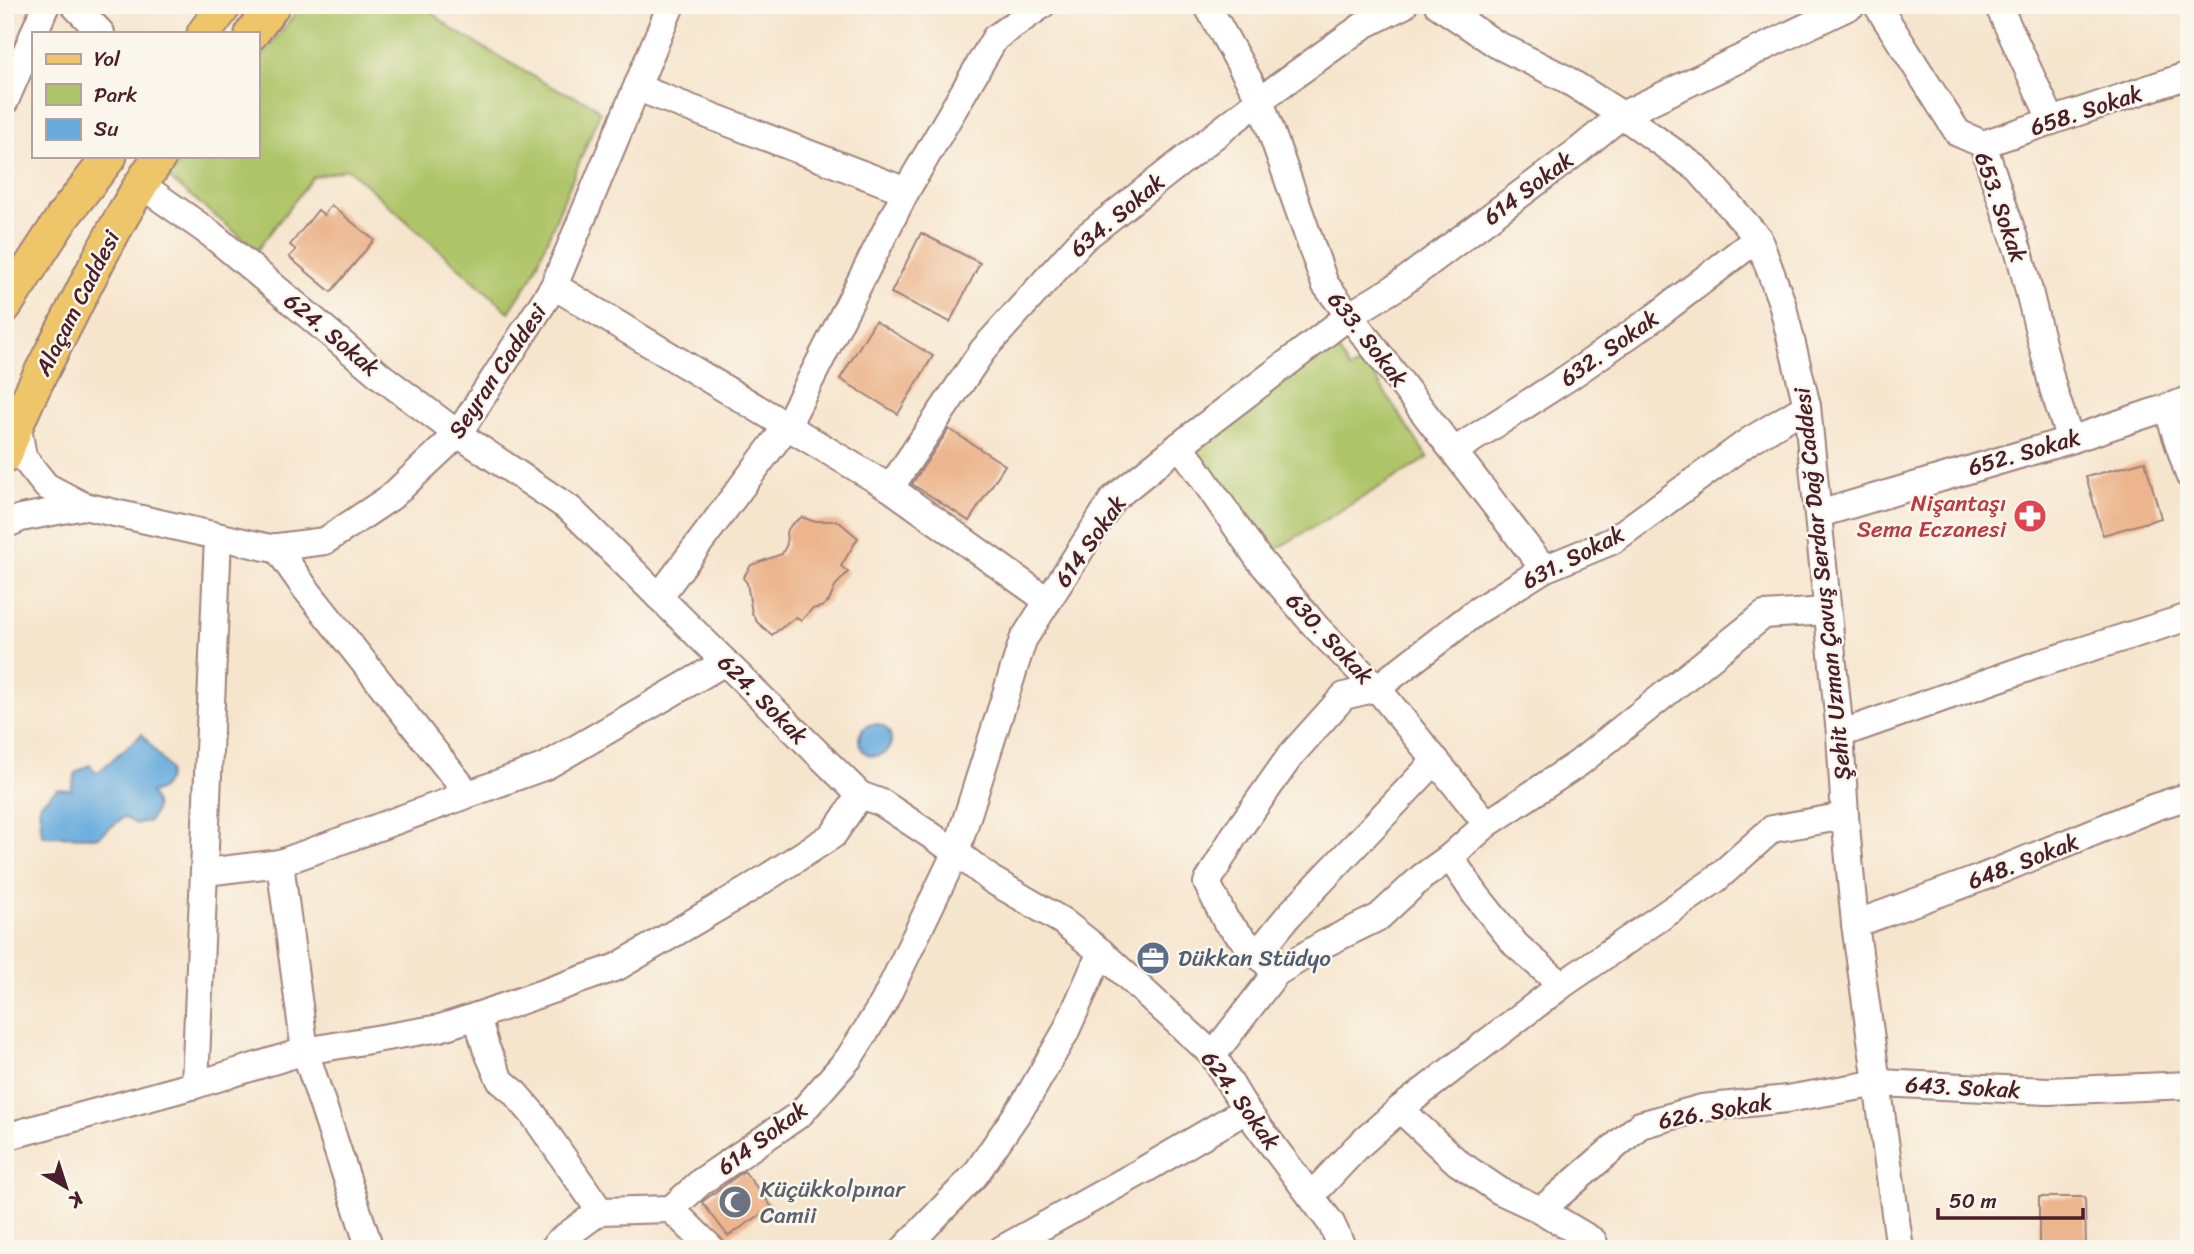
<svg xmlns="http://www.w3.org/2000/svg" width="2194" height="1254" viewBox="0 0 2194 1254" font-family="Sriracha,sans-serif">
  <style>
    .green { fill: #aec468; stroke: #7c724a; stroke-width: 2 }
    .water { fill: #67acdd; stroke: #586684; stroke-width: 2 }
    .building { fill: #ecb58d }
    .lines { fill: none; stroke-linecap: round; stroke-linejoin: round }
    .minor-casing { stroke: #a0827c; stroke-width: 30 }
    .major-casing { stroke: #a0827c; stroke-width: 37 }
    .minor { stroke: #fff; stroke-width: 26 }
    .major { stroke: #eec569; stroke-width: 33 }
    .labels { text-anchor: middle; stroke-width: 5; stroke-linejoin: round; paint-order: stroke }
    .street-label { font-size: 23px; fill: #4a1f2b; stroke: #fbf7ec }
    .health-label { font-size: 23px; fill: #be3a42; stroke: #fbf7ec; text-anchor: end }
    .service-label { font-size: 23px; fill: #4e5e75; stroke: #fbf7ec; text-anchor: start }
    .worship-label { font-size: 23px; fill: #5b616d; stroke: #fbf7ec; text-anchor: start }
  </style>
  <rect width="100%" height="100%" fill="#fbf7ec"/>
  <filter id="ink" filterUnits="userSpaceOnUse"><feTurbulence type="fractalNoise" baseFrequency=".0143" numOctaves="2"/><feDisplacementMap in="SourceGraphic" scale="14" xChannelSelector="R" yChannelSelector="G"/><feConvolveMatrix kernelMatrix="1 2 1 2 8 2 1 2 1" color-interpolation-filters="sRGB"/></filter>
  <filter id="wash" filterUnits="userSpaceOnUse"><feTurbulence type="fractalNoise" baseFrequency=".00686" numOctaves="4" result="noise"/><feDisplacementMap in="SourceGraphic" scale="28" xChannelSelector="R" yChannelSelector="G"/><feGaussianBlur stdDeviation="1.57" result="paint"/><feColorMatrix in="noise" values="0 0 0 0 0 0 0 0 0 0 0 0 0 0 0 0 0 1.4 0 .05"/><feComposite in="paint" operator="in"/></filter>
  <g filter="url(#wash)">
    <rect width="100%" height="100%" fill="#f6e5cd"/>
    <g class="green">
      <polygon points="302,5 423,5 452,29 550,86 592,104 600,112 532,277 509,312 348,169 313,177 257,250 169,178 186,156 257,156 257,63"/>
      <polygon points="1333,340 1349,369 1366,364 1428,458 1270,553 1196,451 1199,441"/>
    </g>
    <g class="water">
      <circle cx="875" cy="740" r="16"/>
      <path d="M142 734 169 769C170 781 162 791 150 793 157 804 158 811 149 821L136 824 124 817 98 837 42 836 39 805 57 789 71 790 76 772 90 765 97 773Z"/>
    </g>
    <g id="blocks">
      <g class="building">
        <polygon points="331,205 374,240 331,292 289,257 296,250 290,245 318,210 324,215"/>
        <polygon points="921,233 980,263 950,322 891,293"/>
        <polygon points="875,321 933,356 898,414 840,379"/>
        <polygon points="949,429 1005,465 969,521 912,484"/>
        <polygon points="2145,461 2161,518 2103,535 2086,477"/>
        <polygon points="802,517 812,521 838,521 858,538 841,566 848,572 836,585 829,601 821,607 812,609 801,621 796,617 772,635 757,622 752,613 747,583 743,578 751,565 782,554 787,544 786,533 791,525"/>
        <polygon points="744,1171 772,1207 728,1236 702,1202"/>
        <polygon points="2039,1197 2085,1197 2086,1249 2039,1249"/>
      </g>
    </g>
  </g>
  <g filter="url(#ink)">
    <use href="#blocks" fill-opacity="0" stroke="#a0827c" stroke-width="2"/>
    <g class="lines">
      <defs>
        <g id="minor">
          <polyline points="74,5 101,33"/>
          <polyline points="1207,5 1260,100 1325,284 1544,569"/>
          <polyline points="1438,5 1496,44 1564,78 1622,115 1698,169 1758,238 1782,303 1807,406 1840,734 1845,816 1855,924 1900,1249"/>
          <polyline points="1877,5 1958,133 1983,144 2021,259 2053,388 2070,440"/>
          <polyline points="1998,5 2052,121"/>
          <polyline points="34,33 46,5"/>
          <polyline points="638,88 906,191"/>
          <polyline points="5,101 33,36"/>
          <polyline points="1983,144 2189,75"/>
          <polyline points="140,184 211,234 382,377 458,434 570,509 860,795 882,803 956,852 992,880 1062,921 1101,952 1213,1055 1246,1110 1331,1223 1343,1249"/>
          <polyline points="554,286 890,488 1048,601"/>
          <polyline points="2167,408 2189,475"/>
          <polyline points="17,422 23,457 46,486 84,506 270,548 325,541 391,497 458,434 554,286 671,5"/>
          <polyline points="1180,445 1258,558 1317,628 1377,688 1487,824"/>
          <polyline points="1454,451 1569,377 1655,317 1758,238"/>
          <polyline points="890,488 983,350 1083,239 1260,100 1364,25 1404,5"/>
          <polyline points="1819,514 2070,440 2189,400"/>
          <polyline points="5,525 21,518 84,506"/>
          <polyline points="276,547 305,588 468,794"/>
          <polyline points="659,597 787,426 906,191 995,38 1042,5"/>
          <polyline points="1840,734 2042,663 2189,617"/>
          <polyline points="1450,857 1475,894 1516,945 1562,985"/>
          <polyline points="206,872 280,863"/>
          <polyline points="1855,924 1981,878 2155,807 2189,796"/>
          <polyline points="1258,953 1289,915 1436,760"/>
          <polyline points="1276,973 1324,944 1379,917 1422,877 1450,857 1487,824 1579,763 1764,615 1827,611"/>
          <polyline points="477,1016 617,967 746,891 833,835 860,795"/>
          <polyline points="1213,1055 1276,973 1226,921 1207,883 1234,836 1291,755 1344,696 1377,688 1477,611 1544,569 1612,541 1749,441 1807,406"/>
          <polyline points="195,1085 218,537"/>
          <polyline points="1400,1109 1457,1162 1500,1191 1541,1210 1593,1241 1596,1249"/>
          <polyline points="5,1137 195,1085 305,1051 440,1028 477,1016 486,1048 500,1080 513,1091 533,1114 600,1211"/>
          <polyline points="1311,1196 1357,1147 1400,1109 1562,985 1715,880 1772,829 1845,816"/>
          <polyline points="671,1209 712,1249"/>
          <polyline points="1541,1210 1640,1125 1702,1108 1787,1099 1879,1083 2048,1091 2189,1085"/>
          <polyline points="370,1249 305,1051 280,863 546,766 725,662"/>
          <polyline points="553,1249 558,1242 600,1211 671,1209 702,1181 800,1114 849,1058 884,1002 956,852 1023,640 1113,499 1180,445 1350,315 1398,286 1578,151 1622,115 1852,5"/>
          <polyline points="904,1249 975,1175 1027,1099 1065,1033 1101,952"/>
          <polyline points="1002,1249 1144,1170 1246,1110"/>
        </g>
        <g id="major">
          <polyline points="204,33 225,5"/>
          <polyline points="252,33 273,5"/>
          <polyline points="5,306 64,215 110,156"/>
          <path d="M5 456C21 408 45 365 68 320 96 264 124 207 160 156"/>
        </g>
      </defs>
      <use href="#minor" class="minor-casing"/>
      <use href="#major" class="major-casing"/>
      <use href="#minor" class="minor"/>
      <use href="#major" class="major"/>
    </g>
  </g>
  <defs>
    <symbol id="pharmacy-disc" viewBox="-11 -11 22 22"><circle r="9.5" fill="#e0444e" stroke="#fbf7ec"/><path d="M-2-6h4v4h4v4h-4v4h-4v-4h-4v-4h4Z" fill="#fff"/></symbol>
    <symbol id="office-disc" viewBox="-11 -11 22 22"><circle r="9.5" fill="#5c6f8a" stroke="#fbf7ec"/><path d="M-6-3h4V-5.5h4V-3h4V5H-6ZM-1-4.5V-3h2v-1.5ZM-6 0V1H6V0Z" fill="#fff"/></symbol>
    <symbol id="mosque-disc" viewBox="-11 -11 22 22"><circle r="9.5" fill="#6b7280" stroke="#fbf7ec"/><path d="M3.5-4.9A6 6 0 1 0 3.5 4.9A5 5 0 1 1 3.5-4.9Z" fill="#fff"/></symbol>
  </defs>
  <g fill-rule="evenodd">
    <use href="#pharmacy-disc" x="2011" y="497" width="38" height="38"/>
    <use href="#office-disc" x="1134" y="939" width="38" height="38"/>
    <use href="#mosque-disc" x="716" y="1183" width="38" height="38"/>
  </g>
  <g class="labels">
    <g class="street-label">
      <text transform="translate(2086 110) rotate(-18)" y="8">658. Sokak</text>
      <text transform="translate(1528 188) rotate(-37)" y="8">614 Sokak</text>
      <text transform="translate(2001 207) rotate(71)" y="8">653. Sokak</text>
      <text transform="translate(1117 215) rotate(-40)" y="8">634. Sokak</text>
      <text transform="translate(77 303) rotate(-63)" y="8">Alaçam Caddesi</text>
      <text transform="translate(332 334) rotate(40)" y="8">624. Sokak</text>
      <text transform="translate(1368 339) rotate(52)" y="8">633. Sokak</text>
      <text transform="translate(1609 348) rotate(-35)" y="8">632. Sokak</text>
      <text transform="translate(497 371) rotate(-56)" y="8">Seyran Caddesi</text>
      <text transform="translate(2024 452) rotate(-16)" y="8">652. Sokak</text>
      <text transform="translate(1090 541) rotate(-55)" y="8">614 Sokak</text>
      <text transform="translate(1573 557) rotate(-27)" y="8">631. Sokak</text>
      <text transform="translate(1822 584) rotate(-96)" y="8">Şehit Uzman Çavuş Serdar Dağ Caddesi</text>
      <text transform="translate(1330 638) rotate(47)" y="8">630. Sokak</text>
      <text transform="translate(763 699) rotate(45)" y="8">624. Sokak</text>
      <text transform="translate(2023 861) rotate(-21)" y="8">648. Sokak</text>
      <text transform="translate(1963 1087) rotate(3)" y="8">643. Sokak</text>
      <text transform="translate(1241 1100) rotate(54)" y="8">624. Sokak</text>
      <text transform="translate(1715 1111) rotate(-10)" y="8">626. Sokak</text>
      <text transform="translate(762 1138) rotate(-37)" y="8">614 Sokak</text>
    </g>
    <g class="health-label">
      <text x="2006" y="511">Nişantaşı<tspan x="2006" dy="26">Sema Eczanesi</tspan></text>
    </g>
    <g class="service-label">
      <text x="1178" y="966">Dükkan Stüdyo</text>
    </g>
    <g class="worship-label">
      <text x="760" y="1197">Küçükkolpınar<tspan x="760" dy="26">Camii</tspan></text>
    </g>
  </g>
  <rect width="2194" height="1254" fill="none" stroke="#fbf7ec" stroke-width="28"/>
  <rect x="32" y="32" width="228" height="126" fill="#fbf7ec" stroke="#b4a19f" stroke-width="2"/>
  <rect x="46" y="54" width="35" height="10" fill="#eec569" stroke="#b4a19f" stroke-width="2"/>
  <text x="94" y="66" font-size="21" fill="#4a1f2b">Yol</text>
  <rect x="46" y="84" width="35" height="21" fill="#aec468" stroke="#b4a19f" stroke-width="2"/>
  <text x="94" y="102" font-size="21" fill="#4a1f2b">Park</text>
  <rect x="46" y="119" width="35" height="21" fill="#67acdd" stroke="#b4a19f" stroke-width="2"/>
  <text x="94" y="136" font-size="21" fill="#4a1f2b">Su</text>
  <g transform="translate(66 1187) rotate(141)" stroke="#fbf7ec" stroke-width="5" paint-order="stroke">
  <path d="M0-5L12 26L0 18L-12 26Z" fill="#4a1f2b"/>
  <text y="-10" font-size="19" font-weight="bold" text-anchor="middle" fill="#4a1f2b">K</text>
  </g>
  <path d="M1938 1208v10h145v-10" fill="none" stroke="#4a1f2b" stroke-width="3.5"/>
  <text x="1949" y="1208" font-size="21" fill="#4a1f2b" stroke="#fbf7ec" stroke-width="5" paint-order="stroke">50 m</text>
</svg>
